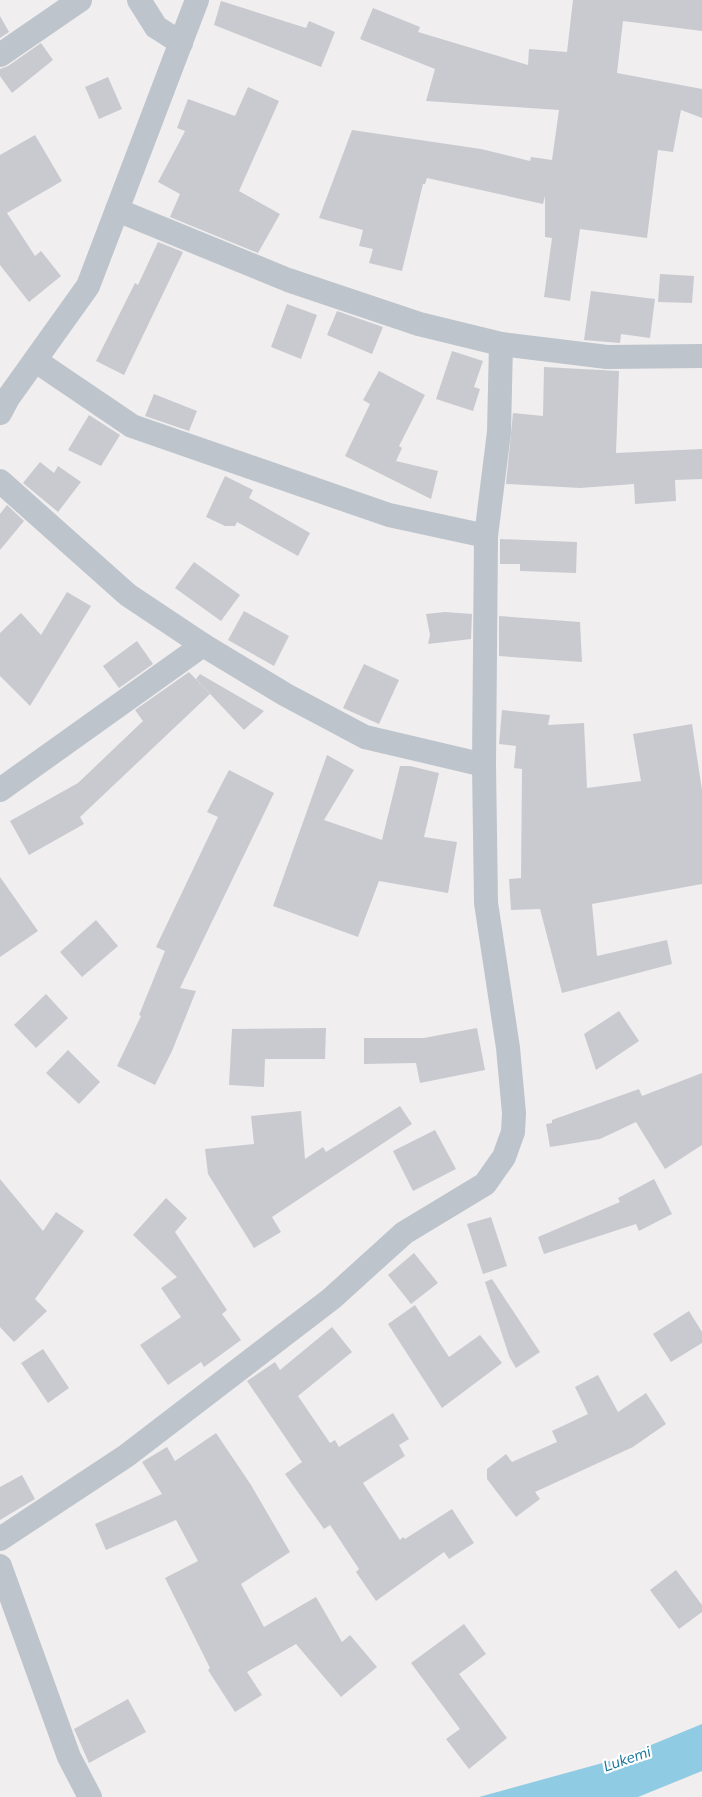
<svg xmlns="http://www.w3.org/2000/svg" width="702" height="1797" viewBox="0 0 702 1797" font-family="Mulish,sans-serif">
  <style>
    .water { fill: #90cbe4 }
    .building { fill: #c9cad0 }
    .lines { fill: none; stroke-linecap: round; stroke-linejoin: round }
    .minor { stroke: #bdc4cc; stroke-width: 24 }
    .labels { text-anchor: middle; stroke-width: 4.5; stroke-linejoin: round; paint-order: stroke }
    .water-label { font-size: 15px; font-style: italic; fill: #18759c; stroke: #fff }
  </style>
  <rect width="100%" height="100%" fill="#f0eeee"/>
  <polygon class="water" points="702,1724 702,1771 638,1797 479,1797 617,1759"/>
  <g class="building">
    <polygon points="573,0 702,0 702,31 623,21 617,73 702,89 702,118 681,110 673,152 658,150 647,238 580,229 570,301 544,297 552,238 545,237 545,196 543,204 427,178 425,184 423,184 402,271 369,263 373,249 359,246 363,230 319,218 352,130 481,149 530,161 531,157 552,160 559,110 426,101 435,69 360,39 373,8 420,27 418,32 528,65 529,49 567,52"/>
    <polygon points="221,1 306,28 309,21 335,32 321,67 214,25"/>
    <polygon points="0,16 9,32 0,38"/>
    <polygon points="41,43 53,60 12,93 0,76 0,69 8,66"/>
    <polygon points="108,77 122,109 99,119 85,87"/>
    <polygon points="248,87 279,101 239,191 280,214 258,253 170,217 180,194 158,182 183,135 185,131 177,128 188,99 235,116"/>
    <polygon points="35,135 62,181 7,213 35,256 41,251 61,276 29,302 0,265 0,155"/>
    <polygon points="158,242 183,252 124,375 96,361 135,283 138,285"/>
    <polygon points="660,274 694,276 692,303 658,302"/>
    <polygon points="591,291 655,299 650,338 621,334 620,343 584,340"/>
    <polygon points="287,304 317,315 301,359 271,347"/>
    <polygon points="337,311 383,327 372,354 327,335"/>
    <polygon points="452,351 483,361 474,387 480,389 473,411 436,399"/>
    <polygon points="544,367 619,371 616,453 702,449 702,479 675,480 676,501 635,504 634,484 580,488 506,484 513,413 543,416"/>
    <polygon points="379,371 425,395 399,446 402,448 396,461 438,471 431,499 345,456 370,404 363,400"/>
    <polygon points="154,394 197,411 189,431 145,416"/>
    <polygon points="89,415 120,435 101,466 68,450"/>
    <polygon points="40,462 54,473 58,466 81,482 58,512 23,483"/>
    <polygon points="225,476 253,490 249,498 310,533 298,556 237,522 235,526 225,526 206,517"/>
    <polygon points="7,505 24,521 0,550 0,514"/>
    <polygon points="500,539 577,542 576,573 520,571 520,564 500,564"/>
    <polygon points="194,562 240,595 221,621 175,588"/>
    <polygon points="67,592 91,606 30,706 0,676 0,633 21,613 41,635"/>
    <polygon points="244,611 289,636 274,666 228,640"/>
    <polygon points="445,612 472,614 471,639 428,644 430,635 426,614"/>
    <polygon points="499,616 580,622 582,662 499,656"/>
    <polygon points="137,641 153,664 119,688 103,666"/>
    <polygon points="364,664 399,680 379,724 343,708"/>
    <polygon points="189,672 210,694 80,817 84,824 29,855 10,821 78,783 143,721 135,710"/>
    <polygon points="200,674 264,711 244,730 196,679"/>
    <polygon points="502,710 550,715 548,725 584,723 587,788 641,781 633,734 692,724 702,790 702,884 592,904 597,956 667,940 672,964 562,993 540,909 511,910 509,879 521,878 522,769 514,768 516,746 499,744"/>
    <polygon points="327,755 354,770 324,820 382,840 400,766 410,766 439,773 424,837 457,842 448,893 379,881 358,937 273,906"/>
    <polygon points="229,770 274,793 180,988 196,991 172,1051 155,1085 117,1066 141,1016 139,1015 165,951 156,947 218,817 207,812"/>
    <polygon points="0,877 38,931 0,957"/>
    <polygon points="96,920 118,946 82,977 60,952"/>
    <polygon points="46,994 68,1018 36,1048 14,1025"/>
    <polygon points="619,1011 639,1041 596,1070 584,1034"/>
    <polygon points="326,1028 325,1059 265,1059 264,1087 229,1085 232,1029"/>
    <polygon points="477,1028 485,1070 420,1083 416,1063 364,1064 364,1038 424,1038"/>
    <polygon points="68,1050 100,1082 79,1104 46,1073"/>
    <polygon points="702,1073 702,1145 665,1169 636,1122 600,1139 550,1147 546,1124 552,1123 552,1120 639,1089 642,1096"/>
    <polygon points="400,1106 412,1124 272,1217 281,1232 254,1248 208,1174 205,1149 254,1144 251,1116 301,1111 305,1159 323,1147 326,1152"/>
    <polygon points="435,1130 456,1169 413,1191 393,1151"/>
    <polygon points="0,1179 43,1231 56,1212 84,1231 35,1299 47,1311 14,1342 0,1327"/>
    <polygon points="654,1179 672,1214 639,1231 636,1224 544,1254 538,1237 620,1202 618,1198"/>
    <polygon points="166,1198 187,1218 175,1232 227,1310 222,1314 241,1340 204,1367 201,1362 168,1385 140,1345 181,1317 161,1288 177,1277 133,1235"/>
    <polygon points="491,1217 507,1266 483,1274 467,1224"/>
    <polygon points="414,1253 438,1283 411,1304 388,1275"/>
    <polygon points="492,1279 540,1352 516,1368 509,1356 485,1282"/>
    <polygon points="415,1305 449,1357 480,1335 502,1363 442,1408 388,1324"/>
    <polygon points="689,1311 702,1332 702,1343 671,1362 653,1334"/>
    <polygon points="332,1327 352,1352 298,1396 330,1443 335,1440 339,1447 393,1413 409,1439 399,1445 405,1456 363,1483 400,1540 403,1537 405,1539 452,1509 474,1543 449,1559 444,1552 376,1601 356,1572 359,1569 330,1525 324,1529 285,1474 302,1462 247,1381 275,1362 280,1370"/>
    <polygon points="43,1349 69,1388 48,1403 21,1363"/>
    <polygon points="598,1375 618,1412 646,1393 666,1424 633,1447 535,1492 540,1499 516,1517 487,1479 487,1469 506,1454 512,1462 557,1442 552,1431 588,1414 575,1387"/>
    <polygon points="216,1433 251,1485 290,1552 241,1584 264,1627 316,1597 342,1642 350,1635 377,1667 341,1697 296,1644 247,1672 262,1695 235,1712 208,1670 210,1668 165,1578 198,1561 176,1520 106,1550 95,1524 162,1494 142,1462 167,1447 175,1461"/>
    <polygon points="22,1475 35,1499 0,1520 0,1487"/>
    <polygon points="676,1570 702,1605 702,1612 679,1629 650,1590"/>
    <polygon points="464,1624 486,1654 459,1674 507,1738 469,1769 446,1739 460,1729 411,1663"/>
    <polygon points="128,1699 146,1732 89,1763 74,1729"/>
  </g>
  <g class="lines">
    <g class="minor">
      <polyline points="139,0 156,27 181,43"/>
      <polyline points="0,55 80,0"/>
      <polyline points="117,210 288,280 419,324 501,344 607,357 702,356"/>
      <polyline points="36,361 132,426 389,515 486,536"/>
      <polyline points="0,413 8,398 88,286 197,0"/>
      <polyline points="0,481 128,595 203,645 286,695 365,737 484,765"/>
      <polyline points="0,790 203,645"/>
      <polyline points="0,1539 126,1456 331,1299 404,1233 485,1184 504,1157 513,1132 514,1113 508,1048 486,903 484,765 486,536 499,432 501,344"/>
      <polyline points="0,1566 69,1757 90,1797"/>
    </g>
  </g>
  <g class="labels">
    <g class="water-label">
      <text transform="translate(627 1759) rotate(-19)" y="5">Lukemi</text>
    </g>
  </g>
</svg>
